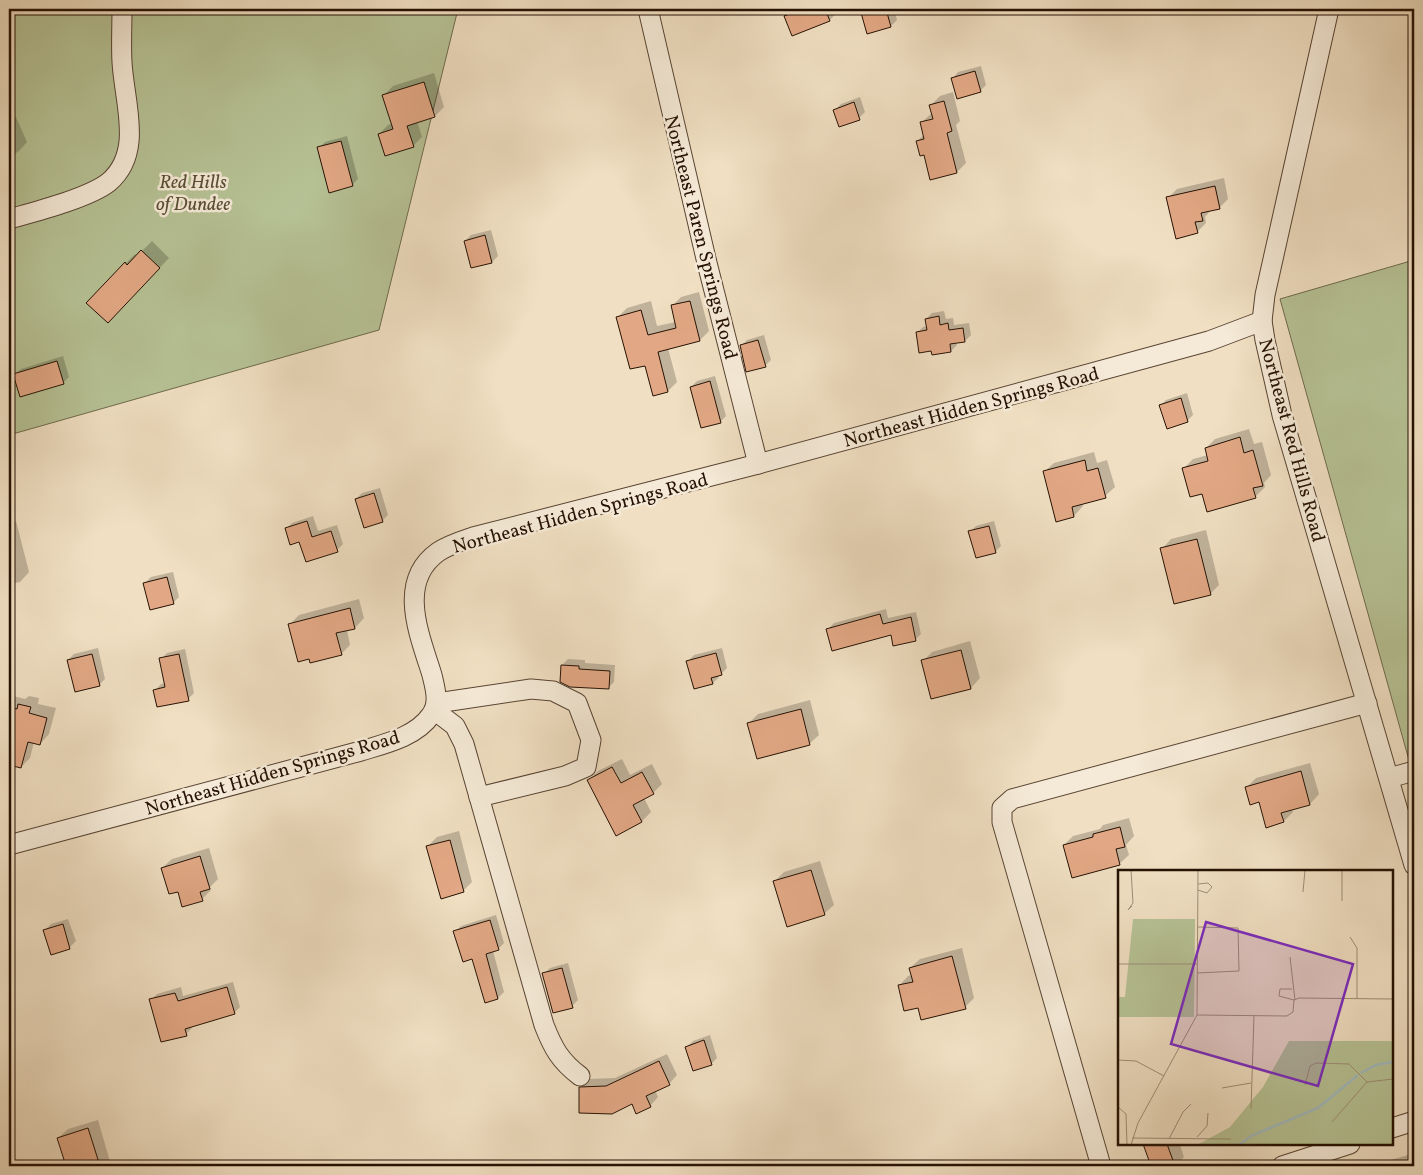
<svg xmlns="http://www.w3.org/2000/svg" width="1423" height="1175" viewBox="0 0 1423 1175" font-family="Vollkorn,serif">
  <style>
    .green { fill: #b6c295; stroke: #6e6a4c }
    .shadow { fill: #0003 }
    .building { fill: #e2a885; stroke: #251103 }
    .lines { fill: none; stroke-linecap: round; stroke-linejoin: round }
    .minor-casing { stroke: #584433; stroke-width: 21 }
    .minor { stroke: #f5ead7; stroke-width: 19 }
    .labels { text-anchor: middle; stroke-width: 5; stroke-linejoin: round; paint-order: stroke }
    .park-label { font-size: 19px; font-style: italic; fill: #584f36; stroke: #f5ead7 }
    .street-label { font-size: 19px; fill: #251103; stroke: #f5ead7 }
    .inset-river { fill: none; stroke: #a0babe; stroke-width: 2.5 }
    .inset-road { fill: none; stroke: #9f8d76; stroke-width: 1 }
    .view { fill: #7b2cbf; fill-opacity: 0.15; stroke: #7b2cbf; stroke-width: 2.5 }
    .inset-edge { fill: none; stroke: #251103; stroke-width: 2.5 }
  </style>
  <rect width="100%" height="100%" fill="#f0dfc2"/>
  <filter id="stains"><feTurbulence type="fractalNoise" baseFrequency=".004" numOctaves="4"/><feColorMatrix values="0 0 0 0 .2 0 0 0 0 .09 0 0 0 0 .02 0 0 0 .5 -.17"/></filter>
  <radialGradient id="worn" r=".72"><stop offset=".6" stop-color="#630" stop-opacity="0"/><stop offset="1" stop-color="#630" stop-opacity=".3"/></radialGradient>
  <g class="green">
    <polygon points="9,9 458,9 379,330 9,435"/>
    <polygon points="1414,260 1414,778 1280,299"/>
  </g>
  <g class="shadow">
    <polygon points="792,9 838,9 839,10 830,20 793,35 786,16"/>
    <polygon points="862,9 894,9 897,20 891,26 868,32"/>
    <polygon points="981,66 986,85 980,91 953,78 958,72"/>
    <polygon points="434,73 444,107 435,116 417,121 422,137 413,146 379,134 388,125 393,123 384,95 393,86"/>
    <polygon points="953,92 960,121 956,125 966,163 957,172 925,153 917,141 925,134 922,122 932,113 931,105 940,96"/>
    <polygon points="860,97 865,112 859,118 835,110 841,104"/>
    <polygon points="16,117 27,142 18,152 9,156 9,120"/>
    <polygon points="347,136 358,179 352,185 319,148 325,142"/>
    <polygon points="1224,178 1228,199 1219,208 1211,210 1205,217 1206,223 1197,232 1168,198 1177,189"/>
    <polygon points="491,230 498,256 492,262 472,267 465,241 471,235"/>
    <polygon points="152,241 169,258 117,312 88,302 135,254 137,256"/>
    <polygon points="9,268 15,287 9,294"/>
    <polygon points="699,292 709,331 700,340 668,348 677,382 668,391 646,364 618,317 627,308 651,301 657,326 676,322 672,306 681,297"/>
    <polygon points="944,311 946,319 953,318 954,325 969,323 971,335 965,341 956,342 957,345 951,351 933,354 932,350 917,333 923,327 927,326 926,319 932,313"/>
    <polygon points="764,335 771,360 765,366 741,346 747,340"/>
    <polygon points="63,356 69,377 63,383 15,374 21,369"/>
    <polygon points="715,376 726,416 720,422 691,387 697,381"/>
    <polygon points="1187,393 1193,415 1187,421 1160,406 1166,400"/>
    <polygon points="1249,429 1254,444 1262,442 1271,475 1264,483 1265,487 1255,497 1203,492 1184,468 1193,459 1208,455 1206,448 1215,439"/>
    <polygon points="1094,452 1097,463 1107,460 1115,487 1105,496 1082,503 1083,506 1074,516 1044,472 1054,463"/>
    <polygon points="380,488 388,515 382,521 356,499 362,493"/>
    <polygon points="313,516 318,531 337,525 343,544 337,550 300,540 286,529 292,523"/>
    <polygon points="16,521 29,572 20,582 9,584 9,523"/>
    <polygon points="994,521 1001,546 995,552 970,532 976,526"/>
    <polygon points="1206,530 1219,585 1210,594 1162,549 1171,539"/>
    <polygon points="173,572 179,597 173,603 145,583 151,577"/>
    <polygon points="359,599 364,618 355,628 347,630 350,645 341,654 290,624 299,615"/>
    <polygon points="886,609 888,618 916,612 921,634 915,640 891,634 828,629 834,623"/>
    <polygon points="970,641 980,678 971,688 932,698 923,661 932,652"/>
    <polygon points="98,648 105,679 99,685 68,660 74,654"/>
    <polygon points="722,648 727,668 721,674 718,675 719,677 713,683 695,688 688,661 694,655"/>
    <polygon points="185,649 194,693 188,699 155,690 161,684 166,683 161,659 167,653"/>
    <polygon points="568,659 585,660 585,663 615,665 614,682 608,688 562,665"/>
    <polygon points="9,695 25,699 29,696 39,698 38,704 56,708 49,734 40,744 34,742 30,758 21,767 9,764"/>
    <polygon points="810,700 819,735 809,744 749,723 758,714"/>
    <polygon points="622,759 630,775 652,764 662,784 653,793 644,798 651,812 642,821 617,834 589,780 598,771"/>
    <polygon points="1310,763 1319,794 1310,804 1292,809 1293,812 1284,821 1247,787 1256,778"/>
    <polygon points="1129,818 1134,836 1126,845 1129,855 1119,864 1064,845 1073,836 1100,829 1103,825"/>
    <polygon points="459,831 472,882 463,891 428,846 437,837"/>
    <polygon points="209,848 218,879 210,887 211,890 202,899 179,890 162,868 172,859"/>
    <polygon points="820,861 834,905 824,914 774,882 784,872"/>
    <polygon points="496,915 504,943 498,949 493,951 504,992 498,998 473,957 455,932 461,926"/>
    <polygon points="68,919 76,941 70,947 52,953 45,930 51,924"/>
    <polygon points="962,948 974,998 965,1007 919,1006 899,986 908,976 912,975 910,968 920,959"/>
    <polygon points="568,963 578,1000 572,1006 544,974 550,968"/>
    <polygon points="233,982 240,1007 234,1013 191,1026 192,1028 186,1034 151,1000 157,994 181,987 183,996"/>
    <polygon points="710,1035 717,1058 711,1064 687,1047 693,1041"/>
    <polygon points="667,1054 677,1075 669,1084 655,1090 658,1097 650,1106 632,1103 580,1088 588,1079 615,1078"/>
    <polygon points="98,1120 111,1165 110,1166 67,1166 58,1138 68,1129"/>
    <polygon points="1144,1144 1183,1144 1180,1145 1184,1157 1175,1166 1152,1166"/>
    <polygon points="1408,1155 1412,1166 1383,1166 1387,1161"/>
  </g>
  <g class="building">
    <polygon points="791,9 825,9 830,21 792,36 784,16 792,13"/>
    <polygon points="860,9 886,9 891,27 867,34"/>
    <polygon points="975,71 981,92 957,99 951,78"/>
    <polygon points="424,82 435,117 407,126 414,147 385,156 378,134 393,129 382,95"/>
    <polygon points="944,101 952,131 947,133 957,173 930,180 924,155 920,156 916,141 924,139 920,122 933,119 929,105"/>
    <polygon points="854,102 860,120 839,127 833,110"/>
    <polygon points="341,141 353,186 329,193 317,147"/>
    <polygon points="1215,186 1220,209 1201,213 1203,221 1195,222 1198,233 1176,239 1166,197"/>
    <polygon points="485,235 492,263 471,268 464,241"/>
    <polygon points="141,250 160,268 108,323 86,303 125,262 127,265"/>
    <polygon points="690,301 700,341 658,352 668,392 653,396 645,366 630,369 616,317 641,310 648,335 676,328 671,305"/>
    <polygon points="939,316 940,325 948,323 949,330 963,328 965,342 950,344 951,352 932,355 931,351 919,353 916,332 927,330 925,319"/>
    <polygon points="758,340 766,367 746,372 740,345"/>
    <polygon points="57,361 64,384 20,397 13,374"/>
    <polygon points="710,381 721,423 701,428 690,387"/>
    <polygon points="1181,398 1188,422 1167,429 1159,405"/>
    <polygon points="1240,437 1244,453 1253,450 1263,486 1253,488 1256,498 1207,512 1202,494 1190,497 1182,468 1208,461 1205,448"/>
    <polygon points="1085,460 1087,471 1098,468 1106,498 1072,507 1074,517 1056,522 1043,471"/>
    <polygon points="374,493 383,522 364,528 355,499"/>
    <polygon points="307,521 312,537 331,531 338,552 306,562 299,542 290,545 285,528"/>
    <polygon points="989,526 996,553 976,558 968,531"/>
    <polygon points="1197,539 1211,595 1174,604 1160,548"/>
    <polygon points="167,577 174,604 150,610 143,583"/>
    <polygon points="350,608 355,629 336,633 342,655 310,663 309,659 298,662 288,624"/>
    <polygon points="880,614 883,624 911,617 916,641 893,646 891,635 832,651 826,629"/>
    <polygon points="961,650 971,689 931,699 921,660"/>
    <polygon points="716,653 722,675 711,678 713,684 694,689 686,661"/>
    <polygon points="92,654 100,686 75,692 67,660"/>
    <polygon points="179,654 189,701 157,707 153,690 165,687 159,658"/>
    <polygon points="561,665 579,666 579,669 610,671 609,689 570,687 560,682"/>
    <polygon points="18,704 31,707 29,713 47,718 40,745 28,742 21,768 9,765 9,707 17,709"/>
    <polygon points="801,709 810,745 757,759 747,723"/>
    <polygon points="612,767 621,783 642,772 654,794 633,805 642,822 616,836 587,780"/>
    <polygon points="1301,771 1310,805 1281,813 1284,822 1266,828 1259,802 1250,805 1245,787"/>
    <polygon points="1120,827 1125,847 1116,849 1120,865 1072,878 1063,845 1093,837 1093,834"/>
    <polygon points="450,840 464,892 441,899 426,846"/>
    <polygon points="200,856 210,889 200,892 203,901 182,907 178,892 169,894 161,868"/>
    <polygon points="811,870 825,915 787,927 773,881"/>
    <polygon points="490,920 499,950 486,954 498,999 485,1003 472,959 463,962 453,931"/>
    <polygon points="63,924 70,949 51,955 43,930"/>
    <polygon points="952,956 966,1009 921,1020 918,1008 904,1011 898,985 913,982 909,968"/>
    <polygon points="562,968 573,1008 553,1013 542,973"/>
    <polygon points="227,987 235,1014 185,1029 187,1036 161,1042 149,999 175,993 178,1001"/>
    <polygon points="704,1040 712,1065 693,1071 685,1047"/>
    <polygon points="659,1061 670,1085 646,1096 651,1107 636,1114 632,1104 612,1114 579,1113 579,1087 606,1086"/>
    <polygon points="88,1128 100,1166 66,1166 57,1138"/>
    <polygon points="1143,1144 1167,1144 1175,1166 1151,1166"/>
  </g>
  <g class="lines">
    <defs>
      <g id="minor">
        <polyline points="648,9 707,263 758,464"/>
        <polyline points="1329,9 1265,295 1262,321 1265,340 1282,415 1414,865"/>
        <path d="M9 219C34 212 89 198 109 182 144 152 124 102 122 62 121 45 122 27 122 9"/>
        <polyline points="437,703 531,689 553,691 577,703 591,740 586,767 565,776 479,797"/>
        <path d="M434 710 455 726 464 744 544 1025C553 1048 560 1061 580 1076"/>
        <polyline points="1389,778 1414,771"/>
        <path d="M9 845 361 751C384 744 416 737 431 715 440 703 435 688 432 675 420 636 396 582 438 552 448 545 461 541 473 537L758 464 1209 341 1262 321"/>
        <polyline points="1392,1128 1414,1121"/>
        <polyline points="1101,1166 1002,822 1002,808 1012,799 1367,703"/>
        <polyline points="1282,1166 1350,1144"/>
      </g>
    </defs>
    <use href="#minor" class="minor-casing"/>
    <use href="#minor" class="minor"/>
  </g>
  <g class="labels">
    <g class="park-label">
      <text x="193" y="188">Red Hills<tspan x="193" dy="22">of Dundee</tspan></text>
    </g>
    <g class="street-label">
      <text transform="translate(702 237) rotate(76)" y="7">Northeast Paren Springs Road</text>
      <text transform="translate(971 406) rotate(-15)" y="7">Northeast Hidden Springs Road</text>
      <text transform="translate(1293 440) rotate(75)" y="7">Northeast Red Hills Road</text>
      <text transform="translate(580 512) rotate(-15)" y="7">Northeast Hidden Springs Road</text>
      <text transform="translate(272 772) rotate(-16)" y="7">Northeast Hidden Springs Road</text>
    </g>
  </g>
  <g transform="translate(1118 870)">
    <rect width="275" height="275" fill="#f0dfc2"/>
    <path d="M15 49H77L76 147H0V127H7ZM171 171H275V275H79L112 257 145 217Z" fill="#b6c295"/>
    <path class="inset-river" d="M243 203 258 195 275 192M121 275 133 266 200 238 240 205"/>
    <path class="inset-road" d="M13 0 15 33 10 40 14 36M80 20 89 23 94 17 90 13 80 14M185 22 187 0M224 31V0M232 67 239 78V128M172 87 177 130M0 94H79M79 103 121 101 120 58 80 57M174 119H162L161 126 176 130M79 145 169 146 175 142 176 130 181 128 275 129M0 190 18 191 46 206M187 215 192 196 198 193 231 194 249 212 275 209M104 218 133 213M0 237 8 244 9 275M133 239 136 145M214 252 249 212M79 267 89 256 90 243M14 268 113 269M51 269 65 242 73 234M13 275 20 253 79 145 80 0"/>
    <path class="view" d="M88 52 235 94 200 216 53 174Z"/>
    <rect width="275" height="275" class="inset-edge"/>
  </g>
  <rect width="1423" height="1175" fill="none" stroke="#f0dfc2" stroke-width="30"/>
  <rect x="10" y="10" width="1403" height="1155" fill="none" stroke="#251103" stroke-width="2.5"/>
  <rect x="15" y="15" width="1393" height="1145" fill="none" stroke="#251103"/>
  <rect width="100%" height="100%" filter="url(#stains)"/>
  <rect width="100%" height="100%" fill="url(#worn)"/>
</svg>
